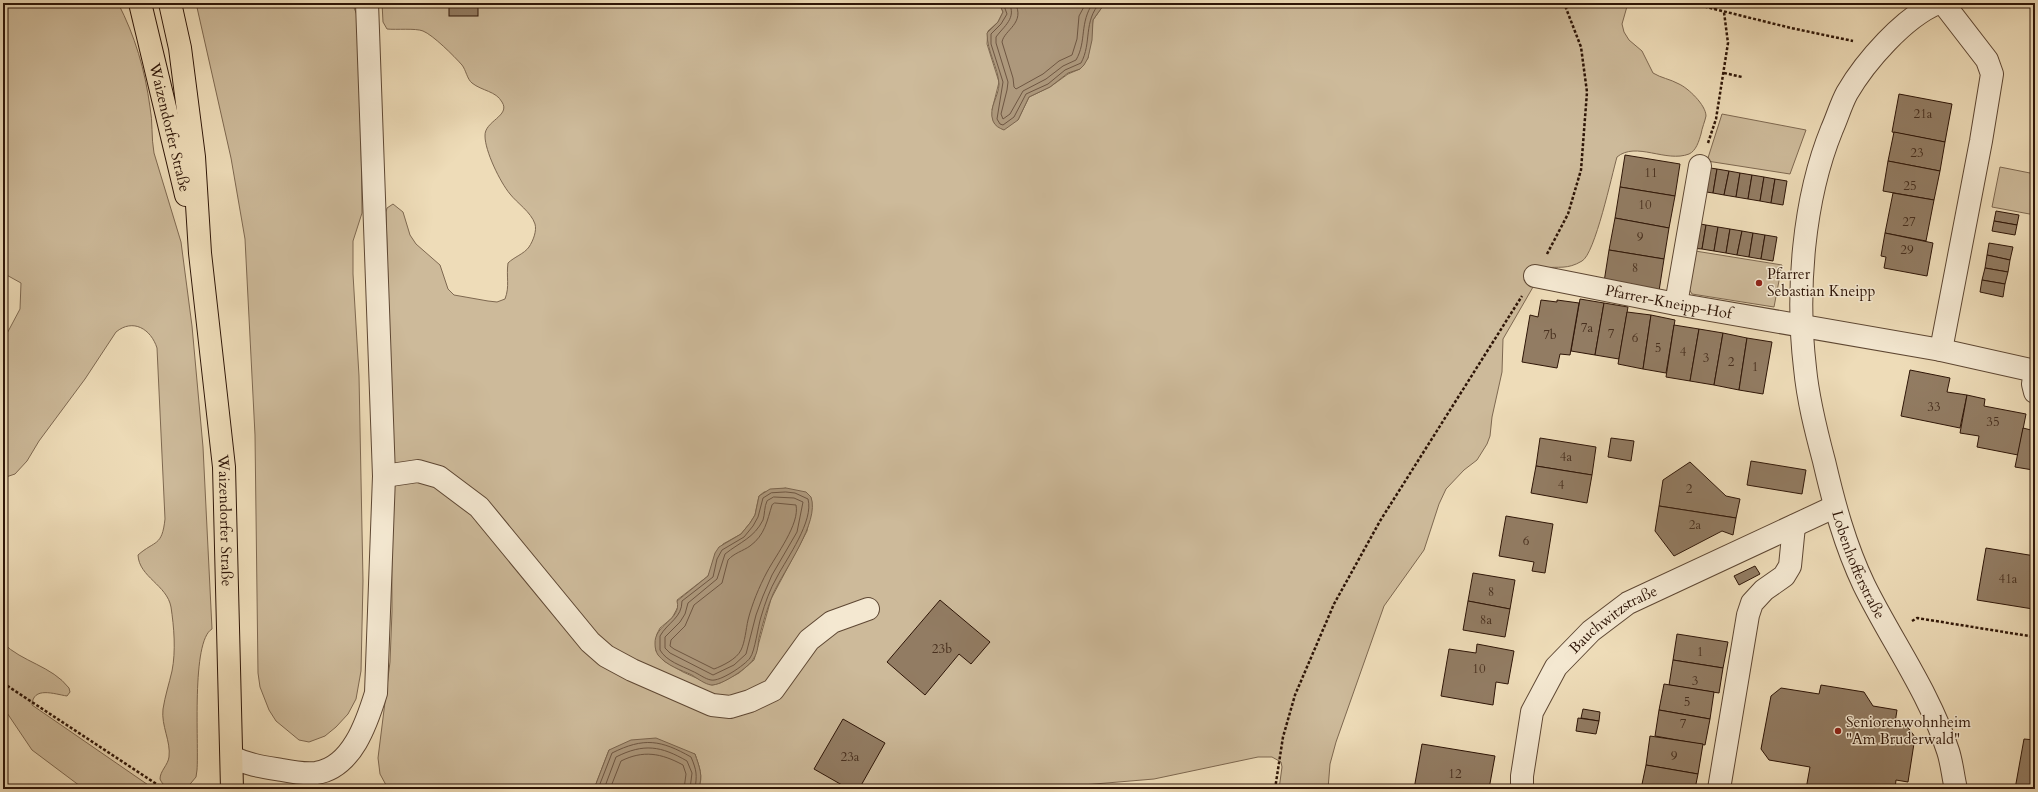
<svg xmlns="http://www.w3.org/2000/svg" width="2038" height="792" viewBox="0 0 2038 792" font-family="Cardo,serif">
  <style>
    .green { fill: #cdba9a; stroke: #7e6850; fill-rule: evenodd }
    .water { fill: #ad987c; stroke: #7a644d }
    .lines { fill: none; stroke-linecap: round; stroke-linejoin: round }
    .shore { stroke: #6e5642; stroke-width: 1 }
    .building { fill: #927c63; stroke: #2e1507 }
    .minor-casing { stroke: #5e4733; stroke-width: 24 }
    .major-casing { stroke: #2e1507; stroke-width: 24 }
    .path { stroke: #2e1507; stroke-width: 2.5; stroke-dasharray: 3 2; stroke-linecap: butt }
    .minor { stroke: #f4e8d1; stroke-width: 22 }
    .major { stroke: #eedcb8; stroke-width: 22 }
    .poi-dot { fill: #8f2418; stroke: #f4e8d1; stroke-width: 1.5 }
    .labels { text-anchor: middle; stroke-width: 3; stroke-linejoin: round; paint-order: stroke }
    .number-label { font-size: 13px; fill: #472f1e }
    .street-label { font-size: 15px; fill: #2e1507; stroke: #f4e8d1 }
    .poi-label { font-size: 15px; fill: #2e1507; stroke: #f4e8d1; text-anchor: start }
  </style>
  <rect width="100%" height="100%" fill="#eedcb8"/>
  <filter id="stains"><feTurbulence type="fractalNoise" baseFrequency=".005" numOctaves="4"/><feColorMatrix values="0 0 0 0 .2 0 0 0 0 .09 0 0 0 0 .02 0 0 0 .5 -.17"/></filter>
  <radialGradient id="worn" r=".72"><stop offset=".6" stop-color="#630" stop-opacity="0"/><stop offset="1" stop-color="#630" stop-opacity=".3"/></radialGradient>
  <g class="green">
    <path d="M3 3H118C135 36 145 70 150 107 153 122 151 137 154 153L181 242 192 326 203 447 212 629C191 641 199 744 197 770L196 777 186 789C176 789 165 791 160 779 160 771 168 765 169 757 171 741 161 726 163 709 165 696 169 684 172 671 176 651 174 627 171 607 167 585 139 577 138 555 155 540 162 547 165 519L157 348C151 329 133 318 116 332L85 379 39 441 27 461 15 474 3 478V341L20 309 21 283 3 273Z"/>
    <polygon points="196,3 352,3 357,15 360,54 362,213 353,241 353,274 359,376 363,581 361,671 356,699 348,714 336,727 325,736 309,742 299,740 276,721 269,710 260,687 258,673 255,435 245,239 231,158"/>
    <path d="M382 3H999L1003 12 998 22 988 31 987 44 999 82 992 110 1018 120 1029 97 1050 87 1068 74 1080 69 1088 58 1093 20 1105 3H1628L1622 24 1624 32 1629 40 1642 51 1653 73C1661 78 1670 79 1679 84 1688 88 1706 105 1706 116 1705 121 1702 128 1701 134 1699 141 1696 151 1689 154 1666 163 1636 141 1617 157 1612 174 1595 254 1582 261 1567 270 1559 266 1544 268L1503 339 1502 372 1492 417 1490 436 1487 444 1477 460 1464 470 1446 489 1439 504 1424 550 1384 606 1336 742 1330 764 1328 789H1279L1282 767 1281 762 1272 757H1258L1154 779 1035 789H698C704 777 699 766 695 754L609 750 594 789H396L386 785 380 774 378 758 390 662 392 611 391 393 386 212 387 208 393 204 403 212 410 235 416 244 440 265 448 289 454 295 488 301 497 302 505 299C510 286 506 277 508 263 514 257 524 254 529 247 533 241 537 231 535 224 531 212 517 203 510 194 500 182 485 151 485 136 484 121 511 116 502 102 496 91 482 91 472 83 467 79 466 70 462 65 454 56 433 35 423 31 416 28 396 30 387 29L383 22ZM786 488 810 515 807 531 771 599 754 660 739 673 720 683 712 685 683 672 664 661 656 651 657 634 660 628 672 618 679 605 677 600 708 576 723 544 741 534 750 523 755 515 759 496 764 492Z"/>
    <polygon points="1722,114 1806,130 1790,174 1707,161"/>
    <polygon points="2000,167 2035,174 2035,215 1992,207"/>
    <polygon points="1689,250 1782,265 1774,307 1692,294 1684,280"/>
    <path d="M3 643C22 662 52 666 69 688L70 692 67 696C54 694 33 686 32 705L154 789H84L32 750 3 707Z"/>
  </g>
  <g class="water">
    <path d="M999 3H1105L1093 20 1092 40 1088 58 1084 65 1080 69 1068 73 1050 87 1029 97 1018 120 1004 130C999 128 995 126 993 121 988 108 999 96 999 84 998 67 987 52 987 33L998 22 1003 12Z"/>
    <path d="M786 488 806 492 811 497C820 522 784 570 773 594 767 608 763 623 759 638 758 644 758 652 754 658 750 667 721 686 711 685 705 684 698 679 692 675 681 670 667 666 658 655 656 652 655 648 655 644 654 624 682 620 677 601L708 576 715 553 719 547 741 534 750 523 755 515 759 496 770 489Z"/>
    <path d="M656 738 695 754C699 766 704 777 698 789H594L609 750 631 740Z"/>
  </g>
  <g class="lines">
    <g class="shore">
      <path d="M1003 3 1007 14 1001 24 991 34V44L1003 82 997 119 1000 124 1003 125 1014 117 1026 94 1048 84 1065 70 1081 63C1092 43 1083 21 1100 3"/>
      <path d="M1009 3C1017 18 1004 26 996 37V43L1008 82 1007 90 1001 114 1003 119 1010 114 1023 91 1046 79 1063 66 1076 60C1087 41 1079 23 1093 3"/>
      <path d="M1015 3C1026 23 1004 30 1002 42L1013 78 1014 87 1016 89 1043 74 1059 61 1072 55 1077 39 1079 16 1086 3"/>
      <path d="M786 492 795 493 808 499C814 521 787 558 777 577 770 589 765 603 761 617 758 626 755 651 750 658 745 665 720 682 711 680 705 679 699 674 692 671 682 666 666 661 660 650V636C668 622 682 618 682 601L713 577 717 559 722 550 744 537 753 526 758 517 763 498 771 493Z"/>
      <path d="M774 497 794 498 803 502 797 532 772 575 763 596 756 615 746 654 734 665 713 675 670 653 665 648V637L680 622 685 614 688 603 717 579 725 554C740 542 754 538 763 520 765 514 764 507 767 501Z"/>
      <path d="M775 503 796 505C800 524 776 555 767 572 759 587 752 604 748 620 746 629 745 642 741 650 737 659 722 666 714 669L674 649 670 646 671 640 685 626 694 605 722 583 728 560C734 553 743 551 750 546 765 535 767 521 772 505Z"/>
      <path d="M598 789 612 753C644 737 661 740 691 757 697 771 697 775 695 789"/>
      <path d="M604 789 616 757C644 743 661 746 687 761L692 773 690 789"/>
      <path d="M610 789 621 761C643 750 661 753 683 765L686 774 684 789"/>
    </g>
  </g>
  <g class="building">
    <rect x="449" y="3" width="29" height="13"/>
    <polygon points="1899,94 1952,104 1945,142 1892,132"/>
    <polygon points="1894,132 1945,142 1940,171 1888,161"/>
    <polygon points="1625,155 1680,164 1675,196 1620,187"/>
    <polygon points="1888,161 1940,171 1934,200 1883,191"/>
    <polygon points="1704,167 1717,169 1713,193 1700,191"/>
    <polygon points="1717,169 1729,171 1724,195 1713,193"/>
    <polygon points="1729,171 1740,173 1736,197 1724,195"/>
    <polygon points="1740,173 1752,175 1748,199 1736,197"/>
    <polygon points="1752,175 1764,177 1760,201 1748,199"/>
    <polygon points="1764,177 1775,179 1771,203 1760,201"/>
    <polygon points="1775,179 1787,181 1783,205 1771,203"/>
    <polygon points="1620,187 1675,196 1669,228 1615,218"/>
    <polygon points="1893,193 1934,200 1926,241 1885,233"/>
    <polygon points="1996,211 2019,215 2017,225 1994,221"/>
    <polygon points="1615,218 1669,228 1664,259 1609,250"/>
    <polygon points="1994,221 2017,225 2015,235 1992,231"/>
    <polygon points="1695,223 1706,225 1702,249 1691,248"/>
    <polygon points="1706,225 1718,227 1714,251 1702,249"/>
    <polygon points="1718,227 1730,229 1726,253 1714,251"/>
    <polygon points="1730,229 1742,231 1737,255 1726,253"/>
    <polygon points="1742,231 1753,233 1749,257 1737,255"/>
    <polygon points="1753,233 1765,235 1761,259 1749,257"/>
    <polygon points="1885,233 1933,243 1927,276 1884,268 1886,257 1881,256"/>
    <polygon points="1765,235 1777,237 1773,261 1761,259"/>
    <polygon points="1989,243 2013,247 2010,260 1987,255"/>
    <polygon points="1609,250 1664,259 1659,291 1604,282"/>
    <polygon points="1987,255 2010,260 2008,272 1985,268"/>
    <polygon points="1985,268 2008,272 2005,284 1982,280"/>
    <polygon points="1982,280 2005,284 2003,297 1980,292"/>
    <polygon points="1580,299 1604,303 1595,355 1571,351"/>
    <polygon points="1541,300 1557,302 1557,300 1579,303 1570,355 1560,354 1557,368 1522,362 1530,315 1538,317"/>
    <polygon points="1604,303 1628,307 1619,359 1595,355"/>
    <polygon points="1627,312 1651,315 1643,369 1618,364"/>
    <polygon points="1651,315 1675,320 1666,373 1643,369"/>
    <polygon points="1674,325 1699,329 1690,381 1666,377"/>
    <polygon points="1699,329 1723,333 1714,385 1690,381"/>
    <polygon points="1723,333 1747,338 1739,390 1714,385"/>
    <polygon points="1747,338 1772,342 1763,394 1739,390"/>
    <polygon points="1910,370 1950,378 1947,392 1967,395 1960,428 1901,416"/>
    <polygon points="1967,395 1985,399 1984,406 2026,414 2018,455 1977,447 1979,436 1960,433"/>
    <polygon points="2023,428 2035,431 2035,478 2032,478 2033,470 2015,467"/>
    <polygon points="1540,438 1596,447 1592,475 1536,466"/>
    <polygon points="1611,438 1634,441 1631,461 1608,457"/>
    <polygon points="1751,461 1806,470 1802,494 1747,485"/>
    <polygon points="1690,462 1726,496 1740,499 1736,518 1659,506 1663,480"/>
    <polygon points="1536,466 1592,475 1587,503 1531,493"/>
    <polygon points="1659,506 1736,518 1733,535 1722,531 1674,556 1655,531"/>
    <polygon points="1506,516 1553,524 1545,573 1532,571 1534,562 1499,556"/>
    <polygon points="1986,548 2035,556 2033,609 1977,600"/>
    <polygon points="1755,566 1760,574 1739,585 1734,576"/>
    <polygon points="1473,573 1515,580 1510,609 1468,601"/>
    <polygon points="940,600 990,642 971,664 959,654 925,695 887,662"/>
    <polygon points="1468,601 1510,609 1505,637 1463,630"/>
    <polygon points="1677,634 1728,642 1723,668 1673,660"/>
    <polygon points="1477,644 1514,651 1508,684 1496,682 1493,705 1441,696 1449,649 1476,653"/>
    <polygon points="1673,660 1723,668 1719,693 1669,685"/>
    <polygon points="1664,684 1714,692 1710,719 1659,710"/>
    <polygon points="1821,685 1864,692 1873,706 1897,710 1895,723 1906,725 1915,737 1908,782 1896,780 1895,789 1806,789 1810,767 1769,760 1761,749 1771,696 1781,688 1819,694"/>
    <polygon points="1583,709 1600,712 1599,721 1581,718"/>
    <polygon points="1659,710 1710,719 1705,745 1655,736"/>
    <polygon points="1578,718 1599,721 1596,734 1576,731"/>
    <polygon points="843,719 885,743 859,789 849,789 814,769"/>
    <polygon points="1650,736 1703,744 1698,774 1646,765"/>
    <polygon points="2024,739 2035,740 2035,789 2015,789"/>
    <polygon points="1422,744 1495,756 1489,789 1414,789"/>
    <polygon points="1646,765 1698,774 1695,789 1641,789"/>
  </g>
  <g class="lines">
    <defs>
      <g id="minor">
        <path id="s1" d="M1938 3C1904 17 1865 62 1847 93 1841 104 1837 118 1832 129 1803 200 1796 292 1805 368 1808 400 1816 431 1824 461 1834 504 1845 545 1864 585 1891 640 1929 692 1948 751 1952 763 1953 777 1956 789"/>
        <path id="s2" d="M1535 276 1676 304 1941 350 2035 371"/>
        <polyline points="1676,304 1700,166"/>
        <polyline points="1941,350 1981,141 1992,74 1987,60 1943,3"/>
        <polyline points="2035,371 2033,384 2035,392"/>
        <polyline points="384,476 418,471 439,477 479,507 590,642 606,656 632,670 712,705 730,707 750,701 773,690 809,640 832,622 868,609"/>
        <path d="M232 757C248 765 264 767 282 770 292 772 306 774 316 773 352 768 367 722 376 693L384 476 367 3"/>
        <path id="s3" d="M1522 789V776L1532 712 1556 667 1591 631 1628 603 1834 507"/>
        <polyline points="1719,789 1748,615 1752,603 1764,590 1784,576 1790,566 1794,526"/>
      </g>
      <g id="major">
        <path id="s4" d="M140 3 186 195"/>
        <path id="s5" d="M170 3 180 48 194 157 200 253 224 467 232 789"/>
      </g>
    </defs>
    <use href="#minor" class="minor-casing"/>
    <use href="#major" class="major-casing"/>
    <g class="path">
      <polyline points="1690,3 1791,28 1853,41"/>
      <polyline points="1713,3 1715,9"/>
      <polyline points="1724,73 1742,77"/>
      <polyline points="1708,143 1716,119 1728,43 1724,12"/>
      <polyline points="1547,254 1568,214 1581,170 1587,92 1581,47 1564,3"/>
      <polyline points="1912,621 1917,618 2035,637"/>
      <polyline points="3,683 164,789"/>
      <polyline points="1275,789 1283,737 1295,695 1334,604 1380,521 1522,296"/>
    </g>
    <use href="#minor" class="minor"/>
    <use href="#major" class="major"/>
  </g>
  <g class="poi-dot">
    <circle cx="1759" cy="283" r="4"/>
    <circle cx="1838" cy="731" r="4"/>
  </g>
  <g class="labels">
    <g class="number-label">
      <text x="1923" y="118">21a</text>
      <text x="1917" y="157">23</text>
      <text x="1651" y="177">11</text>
      <text x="1910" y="190">25</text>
      <text x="1645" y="209">10</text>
      <text x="1909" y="226">27</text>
      <text x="1640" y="241">9</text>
      <text x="1907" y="254">29</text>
      <text x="1635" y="272">8</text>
      <text x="1587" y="332">7a</text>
      <text x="1611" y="338">7</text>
      <text x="1550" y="339">7b</text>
      <text x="1635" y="342">6</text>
      <text x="1658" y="352">5</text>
      <text x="1683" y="356">4</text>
      <text x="1706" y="362">3</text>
      <text x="1731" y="366">2</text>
      <text x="1755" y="371">1</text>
      <text x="1934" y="411">33</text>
      <text x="1993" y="426">35</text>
      <text x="1566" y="461">4a</text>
      <text x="1561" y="489">4</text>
      <text x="1689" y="493">2</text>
      <text x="1695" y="529">2a</text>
      <text x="1526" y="545">6</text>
      <text x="2008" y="583">41a</text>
      <text x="1491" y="596">8</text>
      <text x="1486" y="624">8a</text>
      <text x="942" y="653">23b</text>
      <text x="1700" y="656">1</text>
      <text x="1479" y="673">10</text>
      <text x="1695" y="685">3</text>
      <text x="1687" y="706">5</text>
      <text x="1683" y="728">7</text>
      <text x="1674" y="760">9</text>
      <text x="850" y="761">23a</text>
      <text x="1455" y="778">12</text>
    </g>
    <g class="street-label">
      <text dy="5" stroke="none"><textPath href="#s4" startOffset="128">Waizendorfer Straße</textPath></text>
      <text dy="5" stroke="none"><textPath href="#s2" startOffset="136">Pfarrer-Kneipp-Hof</textPath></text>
      <text dy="5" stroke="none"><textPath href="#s5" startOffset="521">Waizendorfer Straße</textPath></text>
      <text dy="5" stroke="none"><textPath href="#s1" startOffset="616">Lobenhofferstraße</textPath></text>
      <text dy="5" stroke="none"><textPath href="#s3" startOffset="204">Bauchwitzstraße</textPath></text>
    </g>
    <g class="poi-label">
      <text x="1767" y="279">Pfarrer<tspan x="1767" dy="17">Sebastian Kneipp</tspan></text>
      <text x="1846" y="727">Seniorenwohnheim<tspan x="1846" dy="17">"Am Bruderwald"</tspan></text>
    </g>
  </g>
  <rect width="2038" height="792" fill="none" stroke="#eedcb8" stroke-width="16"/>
  <rect x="4" y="4" width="2030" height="784" fill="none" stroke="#2e1507" stroke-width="2"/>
  <rect x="8" y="8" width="2022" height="776" fill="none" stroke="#2e1507"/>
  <rect width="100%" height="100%" filter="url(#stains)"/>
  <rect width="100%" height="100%" fill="url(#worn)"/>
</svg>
